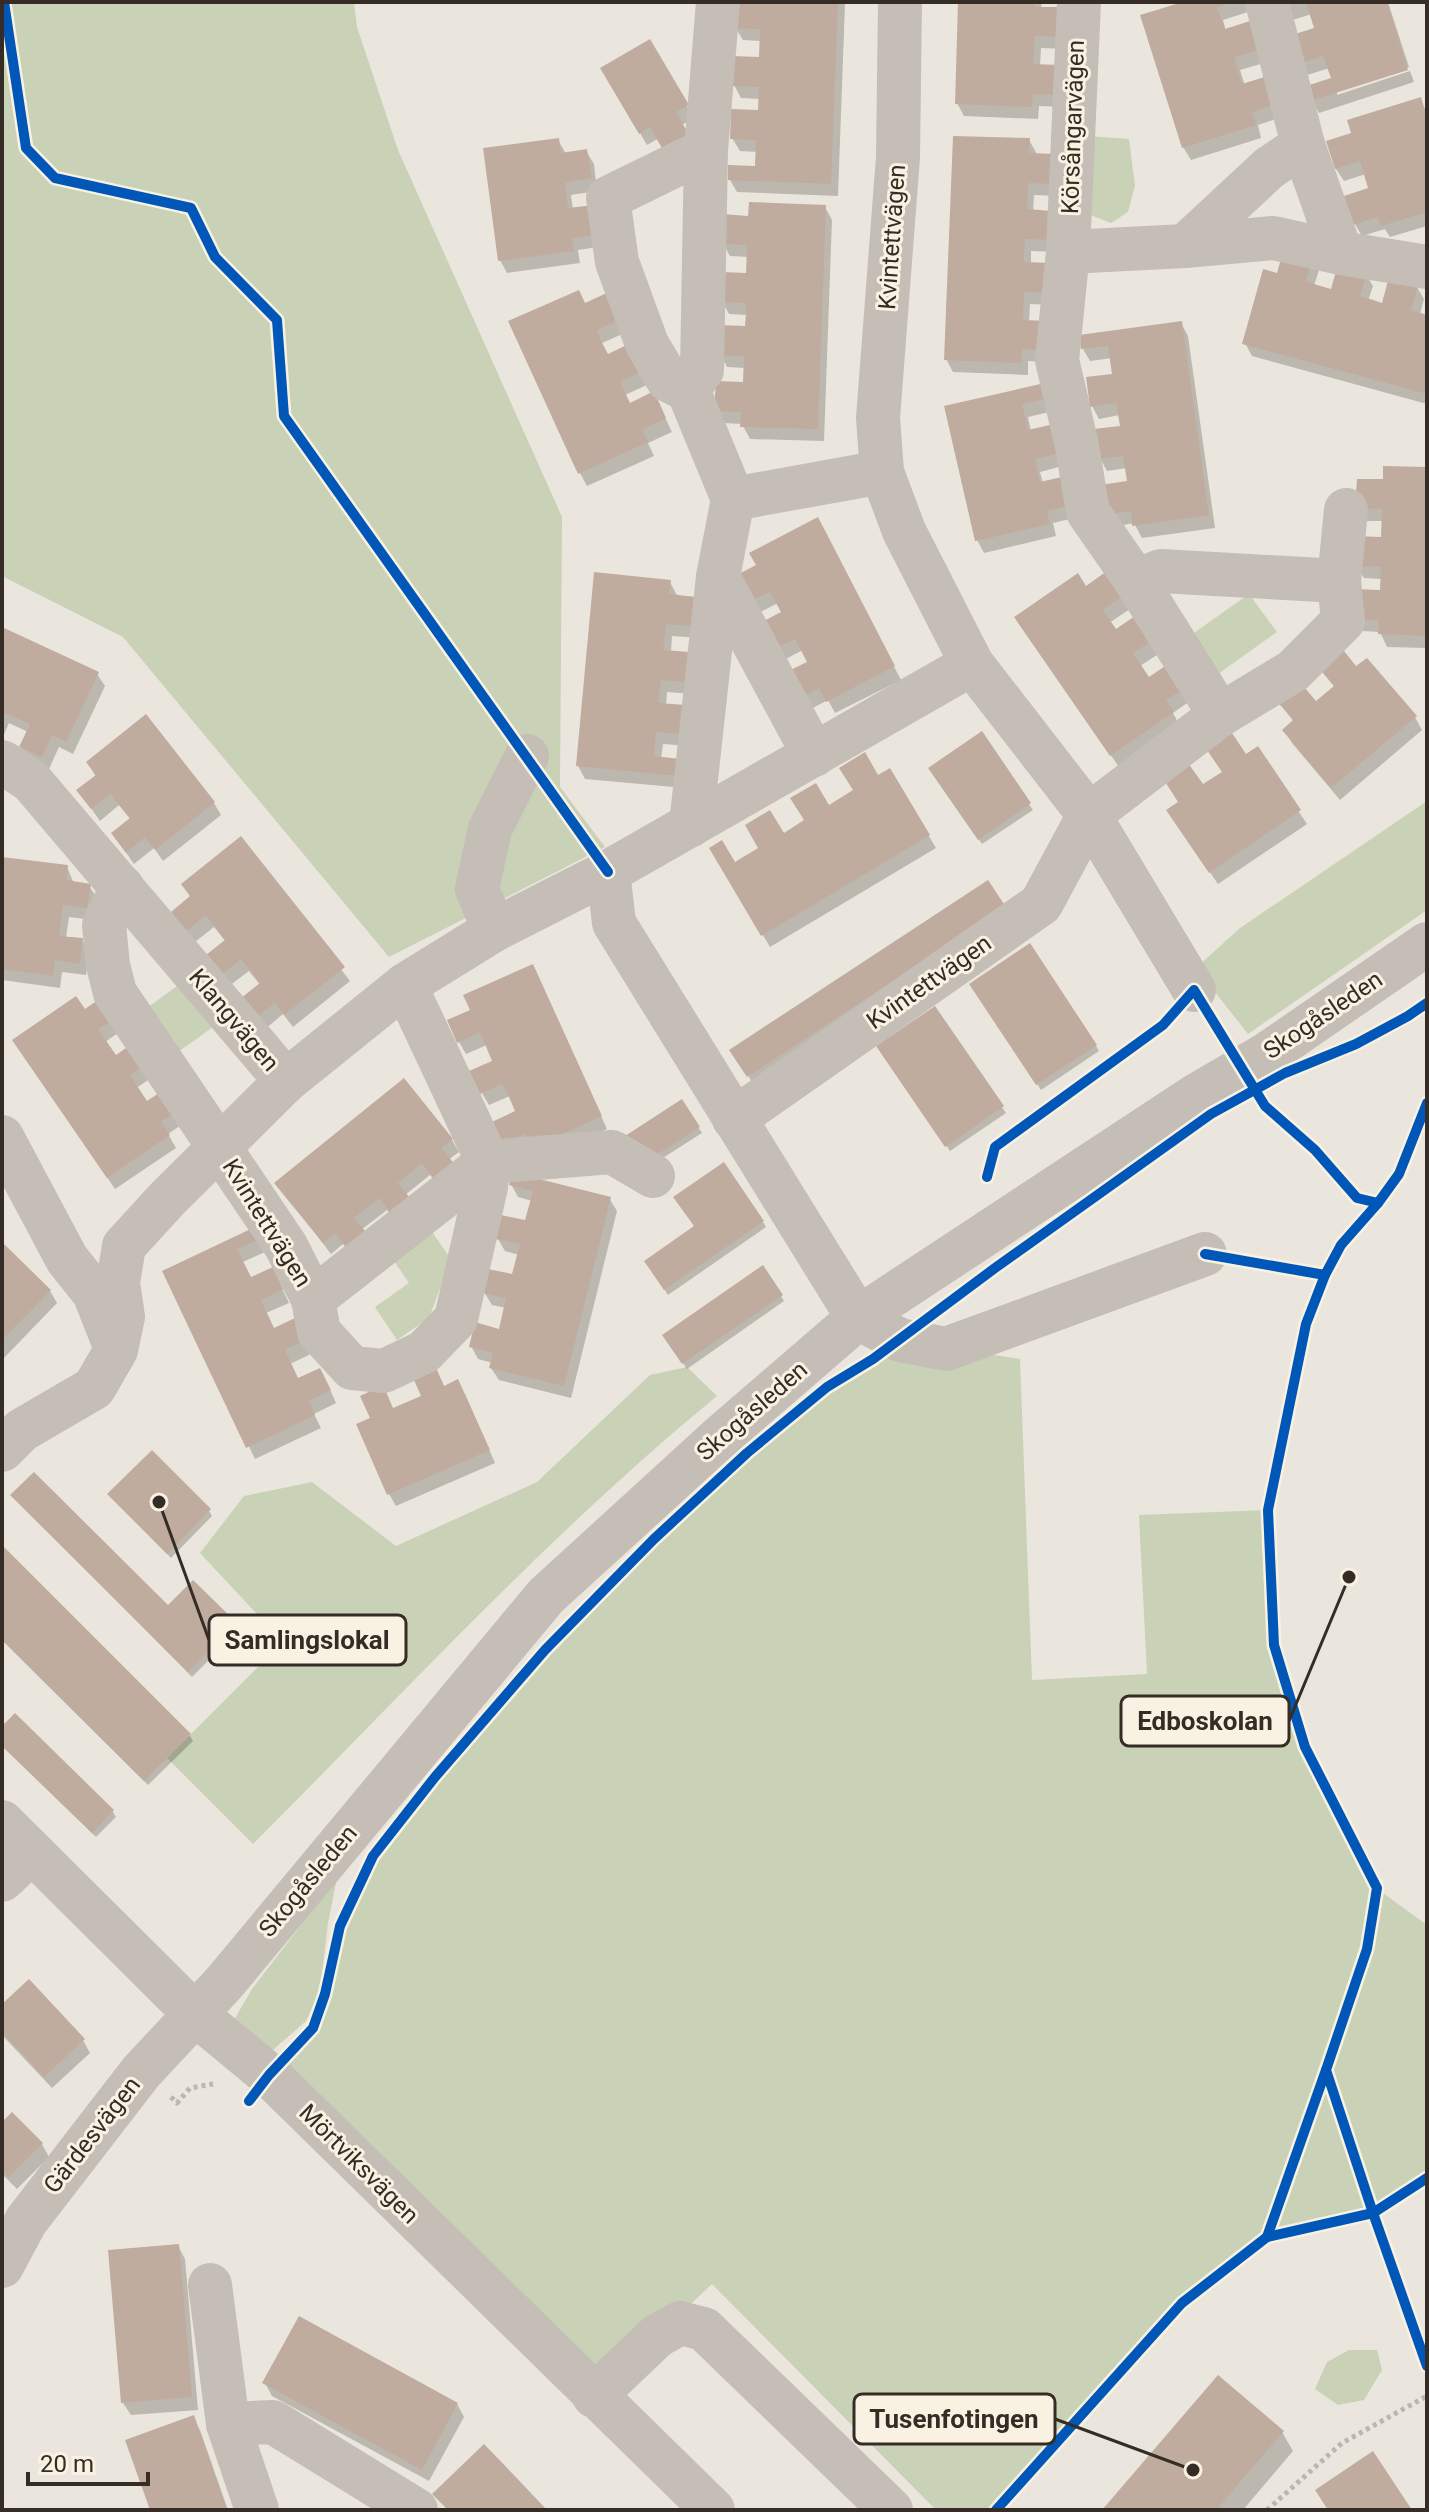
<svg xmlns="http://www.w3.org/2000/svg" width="1429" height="2512" viewBox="0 0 1429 2512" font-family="Roboto,sans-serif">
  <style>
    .green { fill: #c9d1b6 }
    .shadow { fill: #0003 }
    .building { fill: #bfac9e }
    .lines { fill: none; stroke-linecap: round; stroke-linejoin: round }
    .path { stroke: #bcb6af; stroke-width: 5; stroke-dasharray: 4 4; stroke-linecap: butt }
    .minor { stroke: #c4beb6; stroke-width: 44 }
    .cycleway-casing { stroke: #f9f2e3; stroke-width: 15 }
    .cycleway { stroke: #0057b8; stroke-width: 10 }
    .labels { text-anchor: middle; stroke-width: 6; stroke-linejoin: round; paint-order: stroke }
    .street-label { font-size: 24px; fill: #342c25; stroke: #f9f2e3 }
    .leader { fill: none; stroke: #342c25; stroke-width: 3 }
    .callout-dot { fill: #342c25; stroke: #f9f2e3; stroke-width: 3 }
    .callout { fill: #f9f2e3; stroke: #342c25; stroke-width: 3 }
    .callout-label { font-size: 26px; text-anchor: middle; font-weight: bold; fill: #342c25 }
  </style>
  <rect width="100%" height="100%" fill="#ebe6dd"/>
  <g class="green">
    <polygon points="2,2 354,2 357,27 398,150 562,517 560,787 605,847 389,957 123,637 2,576"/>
    <polygon points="1087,136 1129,139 1135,186 1128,212 1111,223 1088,214"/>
    <polygon points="1249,594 1277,632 1218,674 1191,635"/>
    <polygon points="1427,801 1427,910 1248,1034 1196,968 1240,928"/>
    <polygon points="181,983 213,1027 174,1055 143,1011"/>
    <polygon points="430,1229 451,1259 429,1318 397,1340 375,1307 409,1283 392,1258"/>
    <polygon points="900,1340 1020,1359 1032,1680 1147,1674 1139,1515 1268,1510 1274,1645 1305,1747 1376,1888 1427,1925 1427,2178 1373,2213 1267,2237 1182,2303 998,2510 936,2510 712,2284 594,2396 269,2075 313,2028 325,1994 340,1926 373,1856 435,1777 545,1650 654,1539 827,1387"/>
    <path d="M687 1367 717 1396C550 1533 405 1692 253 1844L167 1758 283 1642 200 1553 244 1496 312 1482 396 1546 537 1482 650 1375Z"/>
    <polygon points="337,1878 328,1923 320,1990 306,2021 266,2056 231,2025 252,1989"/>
    <polygon points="1349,2350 1377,2350 1382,2370 1364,2400 1338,2405 1315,2389 1327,2362"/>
  </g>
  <g class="shadow">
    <polygon points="736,2 845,4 838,196 737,192 730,180 757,168 758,152 740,151 732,138 759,112 760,99 741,98 734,85 761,59 761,41 743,40 735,27"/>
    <polygon points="961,2 1042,2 1041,9 1066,49 1041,48 1040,66 1065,107 1039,106 1038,119 964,116 957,103"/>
    <polygon points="1189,2 1245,2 1248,12 1223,20 1226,31 1249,24 1264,63 1240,70 1245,86 1267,79 1282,117 1258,125 1261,138 1191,160 1183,147"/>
    <polygon points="1280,2 1388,2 1409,67 1337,90 1337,95 1410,71 1414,82 1319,113 1312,100 1333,79 1330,68 1307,75 1300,63 1316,29 1312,14 1289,21"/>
    <polygon points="649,42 694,118 647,145 603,69"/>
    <polygon points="1420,100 1427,112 1427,226 1390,237 1385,229 1362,236 1355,224 1371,189 1366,174 1344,181 1336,169 1328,142 1353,135"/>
    <polygon points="558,140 566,154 586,151 594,164 597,191 571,195 573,210 604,246 578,250 580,263 507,273 500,260"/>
    <polygon points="1029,140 1061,196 1034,195 1033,212 1058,252 1031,251 1031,264 1056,305 1030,304 1029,322 1054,363 1028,361 1028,375 953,372 946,359"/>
    <polygon points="825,207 832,220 824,441 750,439 742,424 724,423 716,410 745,384 745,368 727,367 720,354 747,328 747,315 729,314 722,301 748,275 749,257 730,256 723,244 750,218"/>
    <polygon points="1286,250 1319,270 1314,286 1332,291 1365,273 1373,286 1368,301 1383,305 1417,287 1424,299 1420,314 1427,317 1427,404 1252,356 1245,343 1279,275"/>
    <polygon points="608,295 627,332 602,343 608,356 630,346 649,384 625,395 630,405 660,407 672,432 648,443 654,456 587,486 580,473 585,305"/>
    <polygon points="1181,323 1188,336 1215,528 1142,538 1134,523 1114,527 1106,514 1129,483 1127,468 1107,471 1100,458 1122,428 1120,415 1099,419 1092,406 1114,375 1112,358 1090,361 1083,349"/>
    <polygon points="1044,386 1054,411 1028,417 1031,431 1053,426 1066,465 1040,472 1043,483 1078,517 1053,523 1056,536 984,553 977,540 946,407"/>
    <polygon points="1427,469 1427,648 1387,647 1380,632 1362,631 1354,618 1382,592 1382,579 1364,578 1356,565 1383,539 1384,521 1365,521 1357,508 1385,481"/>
    <polygon points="824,532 901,680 835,713 828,700 805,712 809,662 803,650 780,662 760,625 783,613 778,603 755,615 748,602 759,566"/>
    <polygon points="1107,574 1130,609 1109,623 1115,632 1137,617 1160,653 1140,666 1149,679 1171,664 1193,699 1173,713 1180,726 1119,767 1024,630"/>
    <polygon points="670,582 699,638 672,636 671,652 693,694 667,692 666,705 689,746 663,744 661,759 685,788 585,779 578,766"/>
    <polygon points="2,629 97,674 105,686 73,754 59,747 49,769 29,760 21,747 28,732 9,723 2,739"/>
    <polygon points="1319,666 1415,717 1422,730 1340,800 1292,743 1285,730 1294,722 1279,701 1316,703 1335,688"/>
    <polygon points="981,734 1033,810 982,844 934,774"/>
    <polygon points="1257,749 1307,824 1218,884 1176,823 1202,787"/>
    <polygon points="88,763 214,803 221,815 163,861 154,848 134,864 113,834 131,820 119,805 100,821 79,791 96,777"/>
    <polygon points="890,770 936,848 770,947 712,849 734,865"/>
    <polygon points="241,839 350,981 293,1027 283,1014 264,1030 250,1012 260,985 249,971 229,986 215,968 226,942 214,927 195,942 181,925 191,898 183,884"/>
    <polygon points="2,859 67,867 74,884 89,886 97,898 94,920 69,917 66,938 82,940 89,953 86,975 62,972 60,988 2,980"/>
    <polygon points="1007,913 752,1082 732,1050"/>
    <polygon points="539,979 607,1129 541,1159 512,1156 518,1112 510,1096 489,1105 482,1093 495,1062 487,1045 466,1054 459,1042"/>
    <polygon points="971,984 1096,1046 1099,1051 1041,1090"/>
    <polygon points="105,998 124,1029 105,1042 115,1058 156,1075 136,1088 147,1104 187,1121 168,1134 176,1148 115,1189 22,1053"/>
    <polygon points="935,1009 1006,1113 950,1151 882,1053"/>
    <polygon points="682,1102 702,1133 647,1168"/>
    <polygon points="452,1140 459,1152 448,1160 446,1194 430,1175 405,1195 402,1229 387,1210 361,1230 359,1264 343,1244 331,1254 277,1183"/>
    <polygon points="511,1184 609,1198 617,1211 571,1398 499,1380 491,1368 493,1363 478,1359 471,1346 500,1331 506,1308 492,1305 484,1292 514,1277 519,1255 505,1251 498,1239 527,1223 532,1201 518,1197"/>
    <polygon points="763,1222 766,1227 668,1295 646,1262"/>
    <polygon points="254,1230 265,1252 243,1262 251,1280 279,1282 289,1303 266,1313 274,1330 296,1320 313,1353 290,1364 298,1380 327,1383 336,1403 314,1414 321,1428 255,1459 165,1272"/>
    <polygon points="2,1245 50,1291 57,1303 2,1360"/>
    <polygon points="781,1296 784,1301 687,1369 665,1336"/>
    <polygon points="440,1378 445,1388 465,1394 495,1463 396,1506 389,1494 424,1397"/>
    <polygon points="109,1494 209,1511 212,1516 171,1558"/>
    <polygon points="13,1496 168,1608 193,1583 239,1630 192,1677"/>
    <polygon points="2,1548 190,1736 193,1741 148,1785 2,1640"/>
    <polygon points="15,1716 113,1812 116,1817 96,1837 2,1746 2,1729"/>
    <polygon points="2,2007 83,2040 90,2053 52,2088 2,2035"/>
    <polygon points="2,2125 42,2144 49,2157 17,2189 2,2174"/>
    <polygon points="178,2246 185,2259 198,2410 131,2415 123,2403"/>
    <polygon points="265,2383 457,2404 464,2417 429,2481 272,2396"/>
    <polygon points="193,2418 200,2430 228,2510 152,2510"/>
    <polygon points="1282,2432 1293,2451 1243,2510 1105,2510"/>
  </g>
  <g class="building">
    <polygon points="734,2 838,2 831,184 728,180 728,165 755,166 756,140 730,139 731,109 758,110 759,87 732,86 733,56 759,57 760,29 733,28"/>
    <polygon points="958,2 1035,2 1035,7 1061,7 1060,37 1035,36 1033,64 1060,65 1059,95 1033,94 1032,107 955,104"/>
    <polygon points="1183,2 1231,2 1217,7 1225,29 1250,21 1259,50 1234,57 1242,84 1268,76 1277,104 1252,112 1256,125 1182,148 1140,15"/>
    <polygon points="1306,2 1387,2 1408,70 1310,101 1306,86 1331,78 1323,56 1298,64 1289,36 1314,28"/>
    <polygon points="650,39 689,105 676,112 689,135 663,150 650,127 639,134 600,68"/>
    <polygon points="1421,97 1427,117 1427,212 1381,226 1378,217 1353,225 1344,196 1368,188 1360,161 1335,169 1326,141 1351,133 1347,120"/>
    <polygon points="953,136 1030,138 1029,153 1056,154 1055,184 1028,183 1027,209 1052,211 1051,240 1025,239 1024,262 1051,263 1049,293 1024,292 1023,320 1049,321 1048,351 1022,349 1021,363 944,360"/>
    <polygon points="559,138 561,153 587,149 592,178 565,183 568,208 594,205 598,234 572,238 574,251 498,261 483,148"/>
    <polygon points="749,202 826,205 818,429 740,427 741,412 714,411 716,381 743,382 744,356 717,355 719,325 745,326 746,313 746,303 720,302 721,272 746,273 747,245 721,244 722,214 748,216"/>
    <polygon points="1284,248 1313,256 1306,281 1317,285 1331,289 1338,264 1367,272 1360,296 1373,300 1382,303 1389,277 1418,285 1411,310 1427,315 1427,394 1242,344 1263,269 1277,273"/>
    <polygon points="579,290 585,303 609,292 621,319 597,330 601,341 608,354 631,343 644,370 620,382 630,403 654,391 666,418 642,430 648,442 578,474 508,321"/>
    <polygon points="1182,321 1209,515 1132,526 1131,511 1104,515 1100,485 1127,481 1123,456 1098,459 1094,429 1120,426 1116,403 1090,407 1086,377 1112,374 1108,346 1081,349 1079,335"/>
    <polygon points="1045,383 1048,398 1022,404 1028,430 1054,424 1060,453 1035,459 1040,482 1066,476 1072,505 1047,511 1050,524 975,541 944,406"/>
    <polygon points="1383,466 1427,467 1427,636 1378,634 1379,620 1352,619 1354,589 1380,590 1381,567 1354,566 1355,536 1381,537 1382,509 1355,508 1357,479 1383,479"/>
    <polygon points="818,517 895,666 826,702 819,688 796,701 782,674 807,662 795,639 771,650 758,624 781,612 770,592 746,603 733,577 756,565 749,553"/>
    <polygon points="1107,571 1124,595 1103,610 1116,629 1138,614 1155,639 1133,653 1149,677 1171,662 1188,686 1166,700 1174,712 1110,756 1014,617 1078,573 1086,586"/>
    <polygon points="594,572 671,580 669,594 696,597 693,626 666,624 663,650 690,652 687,682 661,680 659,692 659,703 685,705 682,734 656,732 654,756 680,759 679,776 576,766"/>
    <polygon points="2,627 99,672 66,742 52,735 42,757 19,747 30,724 2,712"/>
    <polygon points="1340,646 1356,666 1367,658 1417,716 1331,788 1282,730 1293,720 1276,700 1299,681 1316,701 1334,686 1317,666"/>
    <polygon points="146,714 215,802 155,850 145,837 126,853 111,833 130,818 120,806 111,794 91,809 76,790 96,775 86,762"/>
    <polygon points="982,731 1031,803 978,840 928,768"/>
    <polygon points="1232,733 1246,754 1258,746 1301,810 1209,873 1166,810 1178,802 1164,780 1188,763 1203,784 1222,772 1207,750"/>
    <polygon points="865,752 878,775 890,768 930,835 761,936 709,848 722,840 735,862 758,848 745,825 770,810 784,833 804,820 790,798 816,783 829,805 853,790 839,768"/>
    <polygon points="241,836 345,967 284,1015 275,1003 255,1018 240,999 260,983 241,959 221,975 206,955 225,940 206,915 186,931 171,912 190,896 181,884"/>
    <polygon points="2,857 68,865 66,880 91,884 87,908 63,905 59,936 83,938 80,964 55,960 53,976 2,969"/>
    <polygon points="988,880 1006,907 747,1077 729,1050"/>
    <polygon points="1030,943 1097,1045 1036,1085 969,984"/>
    <polygon points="533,964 602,1116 532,1148 525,1134 503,1144 492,1122 515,1111 509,1097 502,1084 480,1094 469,1071 492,1061 480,1032 457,1043 447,1020 470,1010 463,995"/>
    <polygon points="105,995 119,1016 98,1029 116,1055 136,1041 150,1062 130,1075 147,1101 168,1087 182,1107 161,1122 170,1135 107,1178 12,1040 76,996 85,1009"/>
    <polygon points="935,1006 1004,1106 945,1147 876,1046"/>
    <polygon points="404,1078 453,1139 441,1148 457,1167 437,1183 422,1163 398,1183 413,1202 394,1217 379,1198 354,1218 370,1237 350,1252 335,1233 323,1243 274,1183"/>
    <polygon points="682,1099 700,1127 642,1164 625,1136"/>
    <polygon points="724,1162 764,1221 664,1290 644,1261 694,1226 673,1197"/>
    <polygon points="511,1172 611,1197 564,1386 489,1368 493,1353 469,1347 475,1322 499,1329 506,1298 482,1293 488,1269 512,1274 520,1244 495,1239 501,1215 525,1220 533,1191 509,1185"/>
    <polygon points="255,1227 260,1239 237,1249 251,1277 273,1267 283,1289 261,1300 274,1328 297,1317 307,1339 285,1350 298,1378 320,1368 331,1390 309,1401 315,1415 246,1448 162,1271"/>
    <polygon points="2,1242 51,1290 2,1340"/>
    <polygon points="763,1265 783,1295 682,1364 662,1335"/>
    <polygon points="434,1363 444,1386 458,1379 490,1450 387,1495 356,1424 370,1418 360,1396 383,1385 393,1408 421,1396 411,1373"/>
    <polygon points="152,1450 211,1509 167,1554 107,1494"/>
    <polygon points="34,1472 168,1605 193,1580 237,1623 188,1672 10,1495"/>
    <polygon points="2,1545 191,1734 144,1781 2,1640"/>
    <polygon points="15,1713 114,1810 92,1833 2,1746 2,1726"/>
    <polygon points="29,1979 85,2039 44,2077 2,2032 2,2004"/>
    <polygon points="12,2112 43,2143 9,2177 2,2170 2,2122"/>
    <polygon points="179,2244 192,2397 121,2403 108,2250"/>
    <polygon points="299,2316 458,2403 422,2470 262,2383"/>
    <polygon points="1218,2375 1284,2431 1216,2510 1102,2510"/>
    <polygon points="194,2415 227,2510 150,2510 125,2440"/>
    <polygon points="484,2444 510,2471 547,2510 448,2510 432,2494"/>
    <polygon points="1373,2451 1412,2510 1328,2510 1315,2490"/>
  </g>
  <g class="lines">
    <g class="path">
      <polyline points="171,2097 177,2103 190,2088 213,2084"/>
      <polyline points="1267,2510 1342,2443 1427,2396"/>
    </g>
    <g class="minor">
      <polyline points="900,2 898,157 878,418 882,472 904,531 972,664 1089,815 1194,990"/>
      <polyline points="1303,145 1341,253 1427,267"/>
      <polyline points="1185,246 1273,238 1341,253"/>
      <polyline points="1068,252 1079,2"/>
      <polyline points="688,390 702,370 706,150 718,2"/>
      <polyline points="733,499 882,472"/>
      <polyline points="718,577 814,755"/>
      <polyline points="1136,581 1161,571 1339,581"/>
      <polyline points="1220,715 1136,581 1088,512 1077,446 1057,360 1068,252 1185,246 1269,168 1303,145 1267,2"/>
      <polyline points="2,762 31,781 286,1081"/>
      <polyline points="691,825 718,577 733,499 688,390 668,380 647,344 617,262 608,198 706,150"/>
      <polyline points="608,872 614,923 858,1318 900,1340 946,1349 1205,1254"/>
      <polyline points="494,930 477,889 490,829 527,756"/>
      <polyline points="405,985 494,930 608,872 972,664"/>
      <polyline points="734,1119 1041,904 1089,815 1220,715 1293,671 1343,621 1339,581 1346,510"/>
      <polyline points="2,1137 67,1259 94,1293 113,1341"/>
      <polyline points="313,1299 488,1162 612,1152 653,1176"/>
      <polyline points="2,1450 22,1430 94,1388 116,1350 123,1317 118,1283 124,1246 168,1198 286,1081 405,985 488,1162 486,1187 456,1319 424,1352 384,1371 352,1368 319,1332 313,1299 286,1246 115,993 108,965 104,925 122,887"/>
      <polyline points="2,1822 194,2013 269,2075 713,2510"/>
      <polyline points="2,1880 32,1852"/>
      <polyline points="2,2266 26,2221 141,2072 224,1983 546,1596 719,1438 858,1318 1195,1096 1267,1054 1427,944"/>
      <polyline points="210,2285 228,2424 257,2510"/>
      <polyline points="594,2396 657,2336 680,2323 704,2329 891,2510"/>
      <polyline points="228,2424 273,2422 416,2510"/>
    </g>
    <defs>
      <g id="cycleway">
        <polyline points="4,2 26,148 55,178 191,208 215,257 277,320 284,416 608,872"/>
        <polyline points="1427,1103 1399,1174 1378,1203 1341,1245 1325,1275 1306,1324 1268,1510 1274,1645 1305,1747 1377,1888 1367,1949 1326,2070 1373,2213 1427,2366"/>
        <polyline points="987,1177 995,1147 1163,1025 1194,990 1265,1106 1315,1150 1357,1198 1378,1203"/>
        <polyline points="1205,1254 1325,1275"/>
        <polyline points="249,2101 269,2075 313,2028 325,1994 340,1926 373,1856 435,1777 545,1650 654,1539 747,1453 827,1387 873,1359 995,1268 1211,1114 1285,1073 1356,1044 1408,1016 1427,1003"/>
        <polyline points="1267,2237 1326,2070"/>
        <polyline points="996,2510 1182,2303 1267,2237 1373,2213 1427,2178"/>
      </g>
    </defs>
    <use href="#cycleway" class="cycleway-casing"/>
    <use href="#cycleway" class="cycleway"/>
  </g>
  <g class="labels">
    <g class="street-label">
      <text transform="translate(1073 127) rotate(-88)" y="8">Körsångarvägen</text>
      <text transform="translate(892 237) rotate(-86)" y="8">Kvintettvägen</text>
      <text transform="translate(929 982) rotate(-35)" y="8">Kvintettvägen</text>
      <text transform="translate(1323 1015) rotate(-34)" y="8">Skogåsleden</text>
      <text transform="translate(234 1020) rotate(50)" y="8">Klangvägen</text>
      <text transform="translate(267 1223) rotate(58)" y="8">Kvintettvägen</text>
      <text transform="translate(752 1411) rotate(-41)" y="8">Skogåsleden</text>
      <text transform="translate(308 1881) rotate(-50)" y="8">Skogåsleden</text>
      <text transform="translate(92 2135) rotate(-52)" y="8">Gärdesvägen</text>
      <text transform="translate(359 2164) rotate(45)" y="8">Mörtviksvägen</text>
    </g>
  </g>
  <path class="leader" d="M159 1502L209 1640M1349 1577L1289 1721M1193 2470L1055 2419"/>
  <g class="callout-dot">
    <circle cx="159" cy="1502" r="8"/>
    <circle cx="1349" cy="1577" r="8"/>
    <circle cx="1193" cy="2470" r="8"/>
  </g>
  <g class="callout">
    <rect x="209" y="1615" width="197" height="50" rx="8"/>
    <rect x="1121" y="1696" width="168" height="50" rx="8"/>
    <rect x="854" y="2394" width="201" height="50" rx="8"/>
  </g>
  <g class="callout-label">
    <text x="307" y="1649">Samlingslokal</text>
    <text x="1205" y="1730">Edboskolan</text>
    <text x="954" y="2428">Tusenfotingen</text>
  </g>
  <rect width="1429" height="2512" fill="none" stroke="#342c25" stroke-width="8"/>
  <path d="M28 2472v12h120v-12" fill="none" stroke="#342c25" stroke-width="4"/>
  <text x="40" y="2472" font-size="24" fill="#342c25" stroke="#f9f2e3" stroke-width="6" paint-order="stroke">20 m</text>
</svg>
